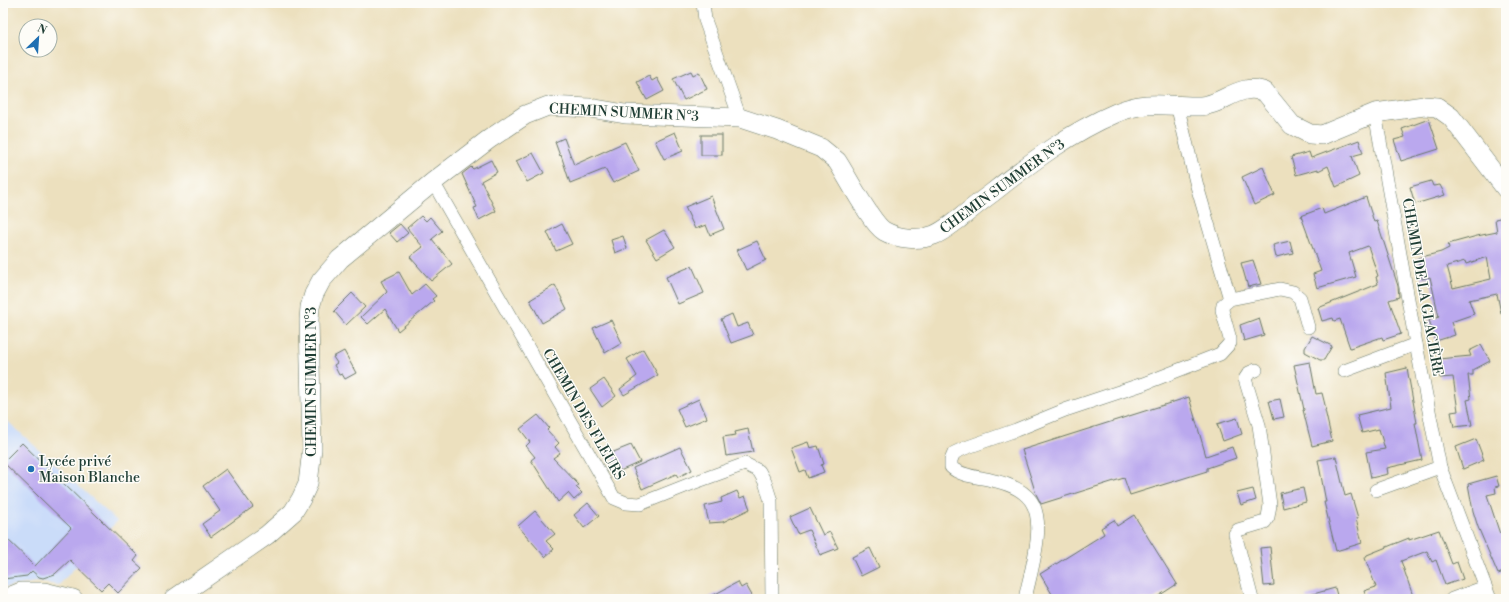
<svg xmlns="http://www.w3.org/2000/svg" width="1509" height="602" viewBox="0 0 1509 602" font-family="'Libre Bodoni',serif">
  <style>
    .built { fill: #cadcf9 }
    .building { fill: #baa8ee; fill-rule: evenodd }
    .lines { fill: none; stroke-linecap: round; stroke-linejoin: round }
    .street-casing { stroke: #677664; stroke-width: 14 }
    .secondary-casing { stroke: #677664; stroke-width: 20 }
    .street { stroke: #fff; stroke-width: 13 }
    .secondary { stroke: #fff; stroke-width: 19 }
    .poi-dot { fill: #1f6fb2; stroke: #fdfcf7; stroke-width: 1.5 }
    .labels { text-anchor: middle; stroke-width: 3; stroke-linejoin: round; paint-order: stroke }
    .street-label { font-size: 14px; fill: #1f3d34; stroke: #fdfcf7 }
    .poi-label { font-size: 14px; fill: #1f3d34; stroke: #fdfcf7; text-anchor: start }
  </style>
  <rect width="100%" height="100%" fill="#fdfcf7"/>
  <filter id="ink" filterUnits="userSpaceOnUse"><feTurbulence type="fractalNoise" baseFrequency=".025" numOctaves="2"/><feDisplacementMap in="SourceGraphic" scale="8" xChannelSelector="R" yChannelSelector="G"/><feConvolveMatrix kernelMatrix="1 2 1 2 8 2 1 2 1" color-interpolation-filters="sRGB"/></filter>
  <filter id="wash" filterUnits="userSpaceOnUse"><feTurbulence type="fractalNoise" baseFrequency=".012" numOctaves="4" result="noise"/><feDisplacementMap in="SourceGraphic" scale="16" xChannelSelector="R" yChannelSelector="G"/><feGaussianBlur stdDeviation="0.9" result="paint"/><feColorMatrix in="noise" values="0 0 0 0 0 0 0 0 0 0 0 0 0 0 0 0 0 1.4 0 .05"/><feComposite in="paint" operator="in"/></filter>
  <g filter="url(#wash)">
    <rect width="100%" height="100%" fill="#ece0be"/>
    <polygon class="built" points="3,417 117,521 59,585 36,582 3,588"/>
    <g id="blocks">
      <g class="building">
        <polygon points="691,71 693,75 699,72 707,89 684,100 673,79"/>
        <polygon points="649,76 652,81 657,78 664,91 647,100 637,82"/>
        <polygon points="1429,119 1439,149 1401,161 1394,140 1405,137 1402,129"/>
        <polygon points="675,132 683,151 664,159 655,141"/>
        <rect x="701" y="135" width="21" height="20"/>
        <polygon points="564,138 574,165 625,142 639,171 613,183 605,169 570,183 561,155 560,156 555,142"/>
        <polygon points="1359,140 1363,153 1352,156 1359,176 1336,187 1328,166 1318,171 1318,169 1296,175 1291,157 1309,152 1311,158"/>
        <polygon points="533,153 544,173 527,182 516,161"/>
        <polygon points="491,160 497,172 481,181 496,211 479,220 474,208 477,207 475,203 462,174 471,167 473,169"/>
        <polygon points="1263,167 1275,195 1254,205 1242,177"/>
        <polygon points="1431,181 1433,186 1440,185 1445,195 1415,204 1410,187"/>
        <polygon points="711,196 724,229 710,235 706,225 695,229 685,207"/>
        <polygon points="1366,197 1374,222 1377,221 1398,286 1399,297 1389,300 1401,334 1383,340 1382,337 1350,348 1340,319 1334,321 1333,318 1322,321 1318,308 1378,284 1376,277 1378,276 1368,246 1349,253 1356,277 1317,288 1313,274 1321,271 1301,216 1322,208 1324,214"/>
        <polygon points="421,216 426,221 430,217 442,231 432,239 452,264 431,281 410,257 423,247 407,228"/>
        <path d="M1504 217 1506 225V313H1501L1497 294 1469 300 1474 314 1451 322 1455 335 1436 341 1429 320 1439 317 1430 277 1422 279 1418 258 1441 252 1449 248 1448 244 1477 236 1497 232 1495 219ZM1487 257 1491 279 1453 288 1447 266 1465 261 1466 264Z"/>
        <polygon points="400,224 408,233 397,242 389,233"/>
        <polygon points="562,224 572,244 556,251 547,232"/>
        <polygon points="664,230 675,247 657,258 646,240"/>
        <polygon points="623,236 627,248 615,253 611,240"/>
        <polygon points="757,241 766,260 746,270 737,250"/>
        <polygon points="1290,241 1293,253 1276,257 1273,245"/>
        <polygon points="1253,260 1261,284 1248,287 1241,263"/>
        <polygon points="692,266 704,293 678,304 666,277"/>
        <polygon points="399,272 412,295 425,284 436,296 432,299 434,301 398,331 385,309 368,324 361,317 387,292 381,281"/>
        <polygon points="555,285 567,309 542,323 530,300"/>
        <polygon points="352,293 365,307 346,325 334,311"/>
        <polygon points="732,314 737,327 748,323 753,335 731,343 721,319"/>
        <polygon points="1259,318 1264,335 1244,341 1240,325"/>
        <polygon points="611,320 622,343 605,353 593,328"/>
        <polygon points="1312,336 1332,346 1324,360 1320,360 1305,352 1305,348"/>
        <polygon points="1481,345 1490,361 1473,370 1473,375 1468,375 1471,399 1467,400 1472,425 1454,427 1451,412 1458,411 1453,377 1440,378 1438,359 1471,356 1469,351"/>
        <polygon points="643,349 658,375 624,395 620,389 637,376 627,359"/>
        <polygon points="344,351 356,373 345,379 342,374 339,375 334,365 337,363 333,357"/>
        <polygon points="1310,362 1316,394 1322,393 1326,409 1325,410 1332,441 1312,446 1303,410 1304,410 1303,405 1294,365"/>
        <polygon points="1407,368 1417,423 1415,423 1422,460 1387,468 1388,474 1371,478 1366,452 1385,449 1379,429 1362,433 1357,415 1391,407 1386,373"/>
        <polygon points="604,379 616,396 602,407 590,389"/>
        <polygon points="1189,397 1206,456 1232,447 1236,458 1207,468 1207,471 1130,495 1124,478 1041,504 1036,494 1022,450"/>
        <polygon points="699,399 707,418 685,427 677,409"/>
        <polygon points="1280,399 1284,417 1274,419 1269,401"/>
        <polygon points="538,415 549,428 547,430 559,443 555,447 560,453 553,458 579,485 576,487 582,493 574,500 568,493 558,502 531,460 535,457 526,446 530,442 520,429"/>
        <polygon points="1237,418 1242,434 1223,441 1217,424"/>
        <polygon points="748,429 753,452 726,456 723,437 736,435 735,432"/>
        <polygon points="1476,439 1484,460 1463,469 1456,447"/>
        <polygon points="808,442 810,448 818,446 824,464 821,465 824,472 808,478 805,470 800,472 791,448"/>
        <polygon points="22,443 138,556 134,561 142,568 118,593 108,583 101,590 70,560 55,574 43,578 39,577 32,571 27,576 3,579 3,535 35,566 71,528 3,462"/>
        <polygon points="631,445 640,462 620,471 611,453"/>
        <polygon points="680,447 692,470 678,477 676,474 642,489 633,468"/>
        <polygon points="1336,457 1345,496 1351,494 1358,518 1356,518 1362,543 1336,551 1324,502 1326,502 1318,460"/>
        <polygon points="226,469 253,507 211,537 202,524 220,511 203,486"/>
        <polygon points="1496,476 1499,486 1495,487 1496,493 1487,495 1500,534 1506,531 1506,571 1498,574 1478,527 1473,511 1468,484"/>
        <polygon points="1303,488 1306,502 1283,508 1280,493"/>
        <polygon points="1253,489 1256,500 1241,505 1237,493"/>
        <polygon points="737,491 740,498 745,496 750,509 723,522 709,523 705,506 722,502 721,498"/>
        <polygon points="588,503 599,516 584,528 574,515"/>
        <polygon points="810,508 823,535 830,532 838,548 820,555 809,530 798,534 790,517"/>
        <polygon points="535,511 555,534 546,541 554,549 545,557 518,526"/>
        <polygon points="1134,515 1177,584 1154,599 1055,599 1040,574 1104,534 1101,528 1114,520 1117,526"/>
        <polygon points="1439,530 1452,564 1457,562 1463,579 1445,585 1436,560 1432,562 1427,551 1401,561 1414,599 1367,599 1364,591 1376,587 1365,558 1367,555 1409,538 1409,540"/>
        <polygon points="1270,547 1274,585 1264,586 1260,548"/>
        <polygon points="870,548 879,567 861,576 852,557"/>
        <polygon points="738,582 741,588 746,585 754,599 706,599"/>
        <polygon points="1335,588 1338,599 1306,599 1306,596"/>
      </g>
    </g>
  </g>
  <g filter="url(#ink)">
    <use href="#blocks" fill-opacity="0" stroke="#677664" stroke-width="1"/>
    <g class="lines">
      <defs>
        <g id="street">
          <polyline points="703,3 705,20 740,118"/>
          <polyline points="1177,105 1197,186 1230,299"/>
          <polyline points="1375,113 1416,344 1440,467 1490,599"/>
          <polyline points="433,182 614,498 626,503 640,504 693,483 745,464 759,471 765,482 771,501 772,599"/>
          <polyline points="1344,371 1416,344"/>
          <polyline points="1376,490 1440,467"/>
          <path d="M1025 599C1030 573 1047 524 1031 501 1022 488 1006 483 991 480 979 477 960 476 951 467V460L954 453 965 448 1016 430 1065 410 1143 384 1220 354 1230 343V339L1222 310 1223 305 1230 299 1280 289 1293 292 1300 298 1308 327"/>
          <polyline points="1252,599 1235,534 1238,530 1265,522 1268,517 1270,505 1259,425 1245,379 1249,373 1256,370"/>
          <polyline points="1452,599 1485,587"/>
        </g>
        <g id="secondary">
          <polyline points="4,599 21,592 44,592 73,599"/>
          <path d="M174 599 267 535 293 512 301 499 308 484 312 449 309 320 310 307 314 294 321 281 340 259 433 182 488 140 525 115 548 106 590 108 625 114 740 118 777 130 821 148 837 161C847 176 871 223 884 231 898 239 919 241 934 235 944 231 950 225 959 219 970 210 981 201 992 193 1031 162 1071 132 1116 113 1149 99 1167 107 1200 106 1222 106 1240 81 1265 92L1292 125 1310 134 1322 135 1375 113 1424 106 1437 107 1451 117 1506 189"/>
        </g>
      </defs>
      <use href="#street" class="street-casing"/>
      <use href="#secondary" class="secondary-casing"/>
      <use href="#street" class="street"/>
      <use href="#secondary" class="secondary"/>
    </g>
  </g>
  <circle class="poi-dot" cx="31" cy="469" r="4"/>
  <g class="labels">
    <g class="street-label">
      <text transform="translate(624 112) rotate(3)" y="5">CHEMIN SUMMER N°3</text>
      <text transform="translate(1002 186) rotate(-36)" y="5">CHEMIN SUMMER N°3</text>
      <text transform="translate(1423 287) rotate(80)" y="5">CHEMIN DE LA GLACIÈRE</text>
      <text transform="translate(311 382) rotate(-90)" y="5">CHEMIN SUMMER N°3</text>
      <text transform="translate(584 414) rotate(60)" y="5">CHEMIN DES FLEURS</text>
    </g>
    <g class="poi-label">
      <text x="39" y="466">Lycée privé<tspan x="39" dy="16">Maison Blanche</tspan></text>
    </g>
  </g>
  <rect width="1509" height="602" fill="none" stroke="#fdfcf7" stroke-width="16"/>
  <g transform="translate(38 38) rotate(25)"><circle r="19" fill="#fdfcf7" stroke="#a4b0a9"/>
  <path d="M0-3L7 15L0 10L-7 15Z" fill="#1f6fb2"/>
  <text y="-6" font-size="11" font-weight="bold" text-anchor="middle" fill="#1f3d34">N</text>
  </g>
</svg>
